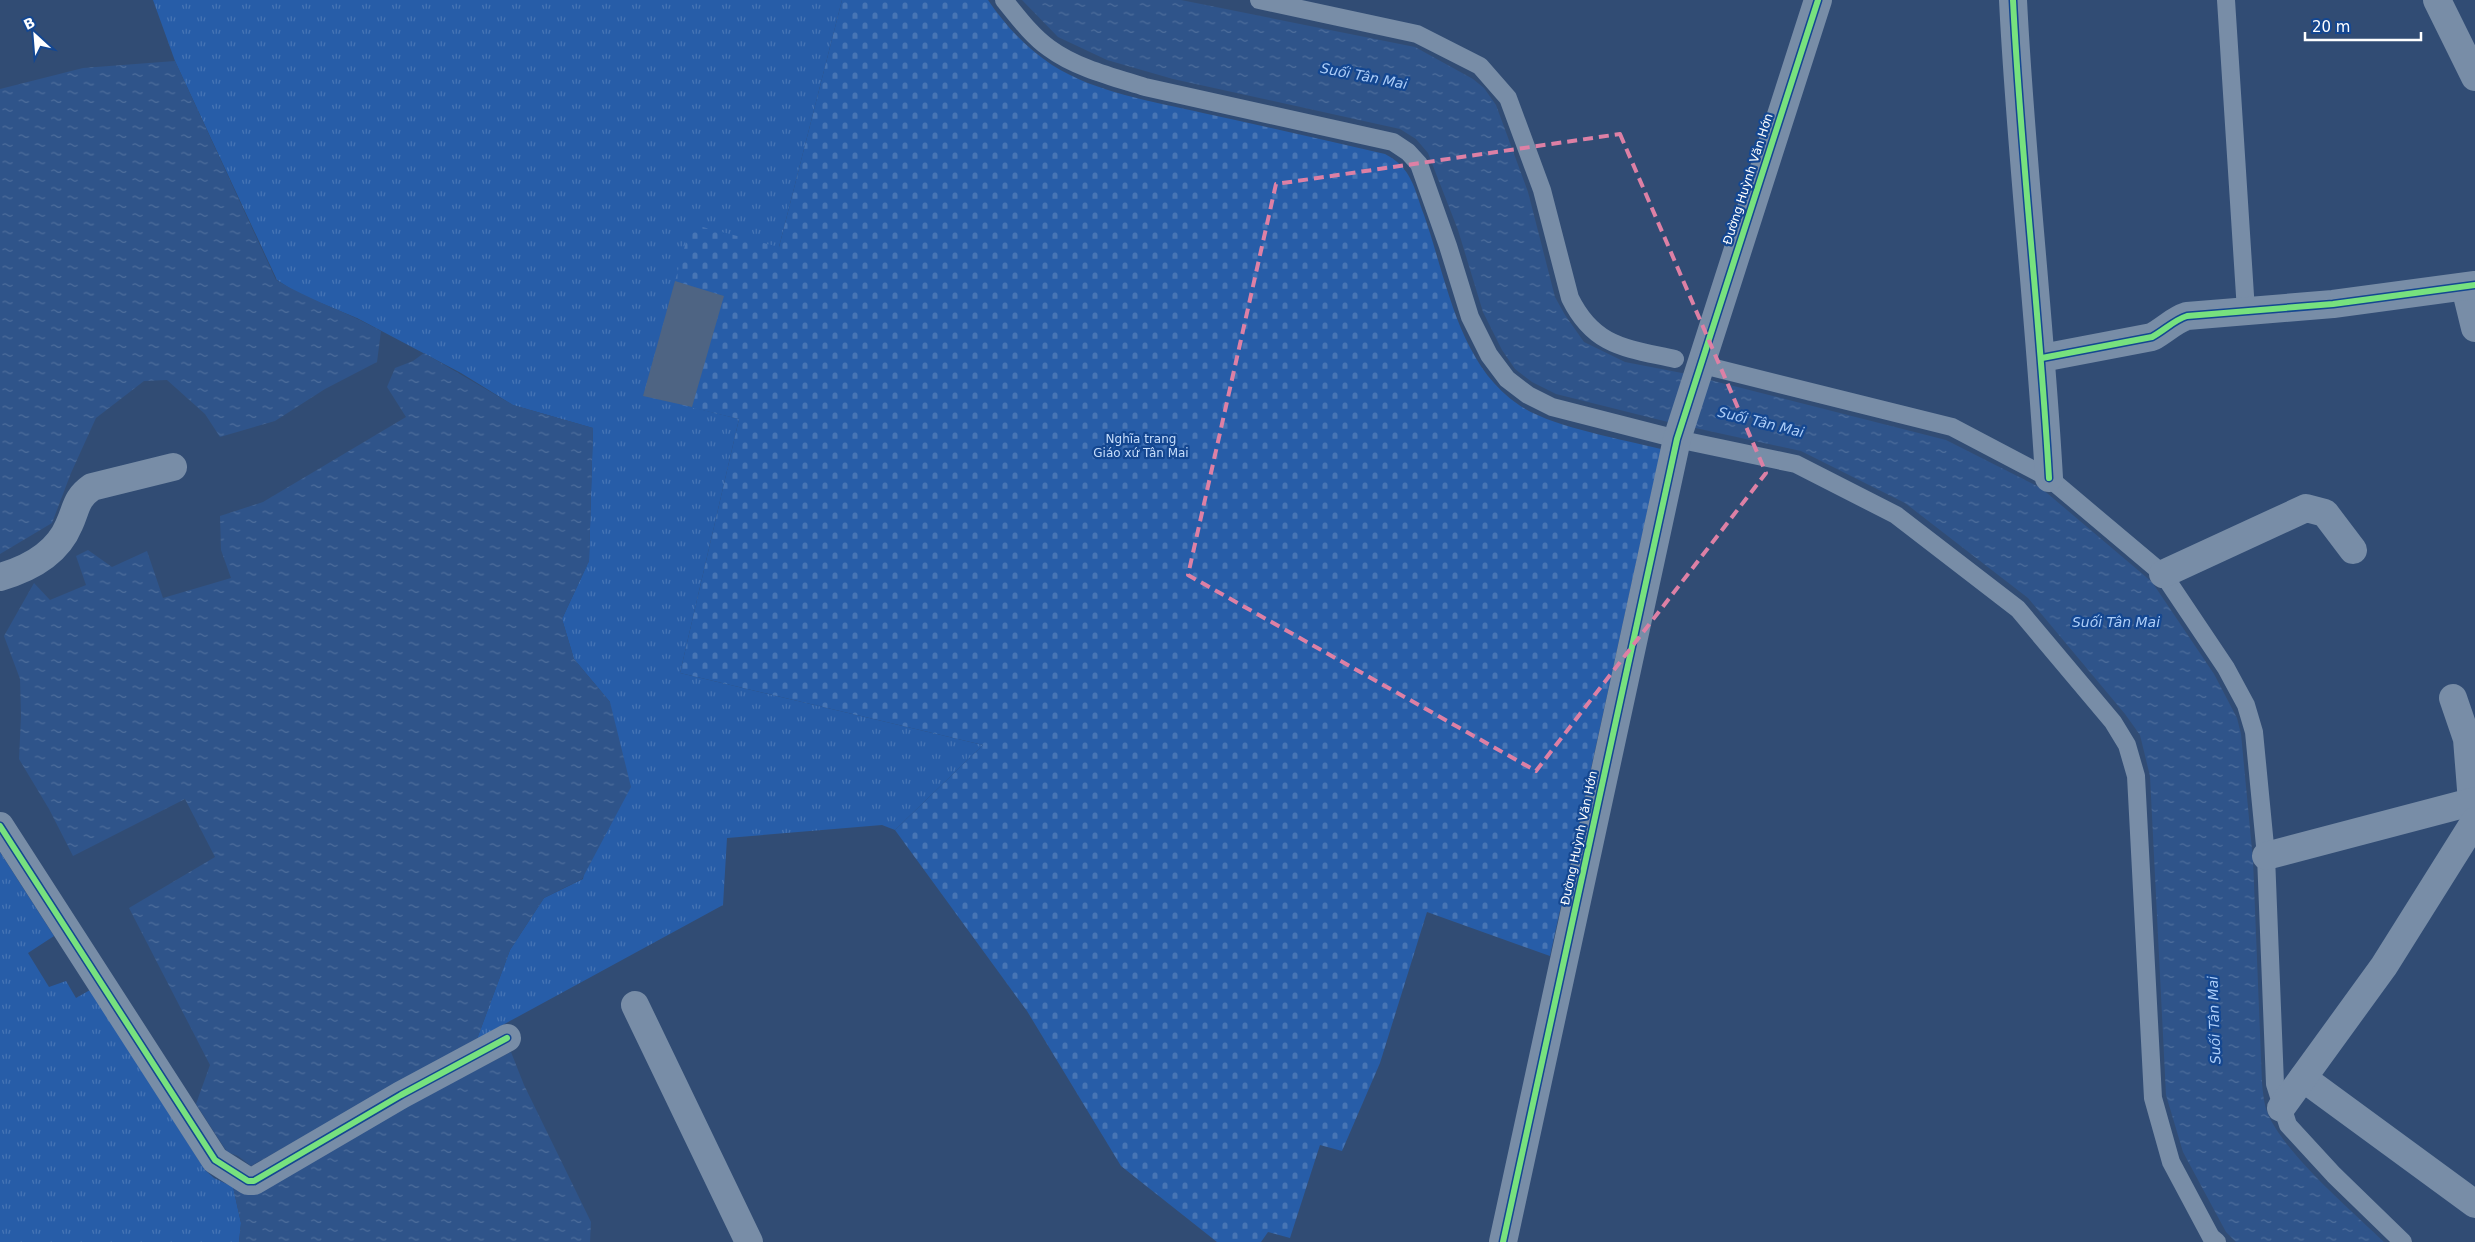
<svg xmlns="http://www.w3.org/2000/svg" width="2475" height="1242" viewBox="0 0 2475 1242" font-family="'DejaVu Sans',sans-serif">
  <style>
    .grass { fill: url(#grass-tufts) }
    .cemetery { fill: url(#cemetery-stones) }
    .water { fill: url(#water-ripples) }
    .building { fill: #4e6483 }
    .lines { fill: none; stroke-linecap: round; stroke-linejoin: round }
    .lane { stroke: #788da7; stroke-width: 18 }
    .street { stroke: #788da7; stroke-width: 28 }
    .cycleway-casing { stroke: #144791; stroke-width: 9 }
    .cycleway { stroke: #77e17e; stroke-width: 6 }
    .marked { fill: none; stroke: #dd80a5; stroke-width: 4; stroke-dasharray: 10 6; stroke-linejoin: round }
    .labels { text-anchor: middle; stroke-width: 4.5; stroke-linejoin: round; paint-order: stroke }
    .street-label { font-size: 12px; fill: #fff; stroke: #144791 }
    .park-label { font-size: 12px; fill: #c7defc; stroke: #144791 }
    .water-label { font-size: 14px; font-style: italic; fill: #accdf8; stroke: #144791 }
  </style>
  <defs>
    <pattern id="grass-tufts" width="24" height="20" patternUnits="userSpaceOnUse" patternTransform="scale(1.25)"><rect width="24" height="20" fill="#275da8"/><path d="M3 7l-1-3M5 7V3M7 7l1-3M15 17l-1-3M17 17v-4M19 17l1-3" fill="none" stroke="#4775b5"/></pattern>
    <pattern id="cemetery-stones" width="16" height="16" patternUnits="userSpaceOnUse" patternTransform="scale(1.25)"><rect width="16" height="16" fill="#275da8"/><path d="M2 7V4a2 2 0 0 1 4 0v3zM10 15v-3a2 2 0 0 1 4 0v3z" fill="#4775b5"/></pattern>
    <pattern id="water-ripples" width="26" height="14" patternUnits="userSpaceOnUse" patternTransform="scale(1.25)"><rect width="26" height="14" fill="#2f548a"/><path d="M2 4q2-2 4 0t4 0M15 11q2-2 4 0t4 0" fill="none" stroke="#4e6e9c"/></pattern>
  </defs>
  <rect width="100%" height="100%" fill="#314c74"/>
  <g class="grass">
    <polygon points="153,0 842,0 779,247 643,395 739,419 680,673 983,745 895,830 882,825 727,838 723,905 477,1039 510,950 544,898 583,879 610,702 574,659 562,619 589,561 593,428 513,405 461,373 357,318 299,294 277,280 175,61"/>
    <polygon points="0,852 54,936 28,953 49,987 66,981 76,998 90,990 205,1170 214,1178 233,1187 241,1223 239,1242 0,1242"/>
  </g>
  <path class="cemetery" d="M842 0H988C1005 25 1026 48 1052 65 1096 93 1152 101 1203 113 1264 126 1324 140 1385 154 1412 168 1414 188 1424 215 1447 280 1458 364 1519 405 1551 427 1622 439 1661 449L1550 956 1427 912 1380 1063 1342 1151 1320 1145 1290 1238 1268 1232 1261 1242H1217L1121 1166 1027 1011 895 830 983 745 680 673 739 419 643 396 691 224 779 247Z"/>
  <g class="water">
    <path d="M1022 0H1181L1415 47 1473 79 1484 88 1496 105 1528 192 1555 297 1565 315 1584 342 1625 362 1682 373 1946 440 2041 488 2152 582 2214 674 2237 718 2241 734 2253 860 2262 1083C2263 1093 2264 1105 2268 1114 2285 1154 2351 1210 2384 1242H2236L2226 1232 2183 1152 2166 1095 2150 776 2140 735 2125 714 2028 598 1905 503 1801 451 1668 422 1556 394 1532 382 1515 369 1502 350 1483 312 1458 230 1428 153 1416 139 1400 129 1173 79 1107 60 1058 37Z"/>
    <path d="M175 61 276 280C310 300 347 312 381 331L377 362 325 389 275 421 220 437 205 414 167 380 144 381 96 418 71 473 52 523 0 554V89L83 68Z"/>
    <polygon points="424,353 513,405 593,428 589,561 562,619 574,659 610,702 631,787 582,879 544,898 510,950 477,1039 251,1166 238,1156 227,1152 196,1104 210,1065 129,908 215,857 185,799 73,856 49,809 19,759 21,716 20,679 4,636 34,583 50,600 86,585 76,556 88,550 112,567 147,551 163,598 231,578 221,550 220,516 263,502 406,417 387,387 395,368 413,361"/>
    <polygon points="511,1052 524,1085 591,1222 590,1242 239,1242 241,1223 233,1187 242,1193 257,1194 407,1106"/>
  </g>
  <polygon class="building" points="675,281 724,296 692,407 643,396"/>
  <g class="lines">
    <g class="lane">
      <path d="M1004 0C1018 17 1031 35 1049 48 1076 68 1113 77 1145 87L1393 142 1408 152 1419 164 1448 246 1470 317 1489 355 1507 379 1528 395 1552 407 1677 439 1796 464 1896 515 2018 609 2113 722 2127 745 2136 776 2153 1098 2171 1162 2211 1237 2217 1242"/>
      <path d="M1259 0 1417 34 1480 66 1508 98 1542 190 1570 298C1594 347 1626 348 1675 359"/>
      <polyline points="2226,0 2246,311"/>
      <polyline points="1699,364 1952,427 2049,478 2163,574 2226,668 2246,705 2254,732 2266,856 2275,1084 2288,1125 2334,1175 2403,1242"/>
    </g>
    <g class="street">
      <path d="M2013 0C2021 160 2040 318 2049 478"/>
      <polyline points="2437,0 2475,77"/>
      <polyline points="2465,287 2475,328"/>
      <path d="M2042 358 2152 337C2165 330 2174 320 2187 316L2333 304 2475 285"/>
      <polyline points="2163,574 2306,508 2325,513 2353,550"/>
      <path d="M0 577C28 569 57 554 69 525 77 508 75 499 92 487L173 467"/>
      <polyline points="2453,698 2467,739 2472,802 2475,813"/>
      <polyline points="0,826 215,1160 248,1181 254,1181 401,1095 507,1038"/>
      <polyline points="2266,856 2475,801"/>
      <polyline points="635,1005 749,1242"/>
      <polyline points="2303,1078 2475,1204"/>
      <polyline points="2281,1108 2384,966 2475,821"/>
      <polyline points="1503,1242 1677,439 1818,0"/>
    </g>
    <defs>
      <g id="cycleway">
        <path d="M2013 0C2021 160 2040 318 2049 478"/>
        <path d="M2042 358 2152 337C2165 330 2174 320 2187 316L2333 304 2475 285"/>
        <polyline points="0,826 215,1160 248,1181 254,1181 401,1095 507,1038"/>
        <polyline points="1503,1242 1677,439 1818,0"/>
      </g>
    </defs>
    <use href="#cycleway" class="cycleway-casing"/>
    <use href="#cycleway" class="cycleway"/>
  </g>
  <path class="marked" d="M1620 134 1766 473 1536 771 1188 575 1276 184Z"/>
  <g class="labels">
    <g class="street-label">
      <text transform="translate(1748 179) rotate(-72)" y="4">Đường Huỳnh Văn Hớn</text>
      <text transform="translate(1579 838) rotate(-78)" y="4">Đường Huỳnh Văn Hớn</text>
    </g>
    <g class="park-label">
      <text x="1141" y="443">Nghĩa trang<tspan x="1141" dy="14">Giáo xứ Tân Mai</tspan></text>
    </g>
    <g class="water-label">
      <text transform="translate(1364 76) rotate(11)" y="5">Suối Tân Mai</text>
      <text transform="translate(1761 422) rotate(14)" y="5">Suối Tân Mai</text>
      <text x="2116" y="627">Suối Tân Mai</text>
      <text transform="translate(2214 1020) rotate(-92)" y="5">Suối Tân Mai</text>
    </g>
  </g>
  <g transform="translate(35 35) rotate(334)" stroke="#144791" stroke-width="4" paint-order="stroke">
  <path d="M0-4L9 19L0 12L-9 19Z" fill="#ffffff"/>
  <text y="-8" font-size="14" font-weight="bold" text-anchor="middle" fill="#ffffff">B</text>
  </g>
  <path d="M2305 32v8h116v-8" fill="none" stroke="#ffffff" stroke-width="2.5"/>
  <text x="2312" y="32" font-size="15" fill="#ffffff" stroke="#144791" stroke-width="4" paint-order="stroke">20 m</text>
</svg>
